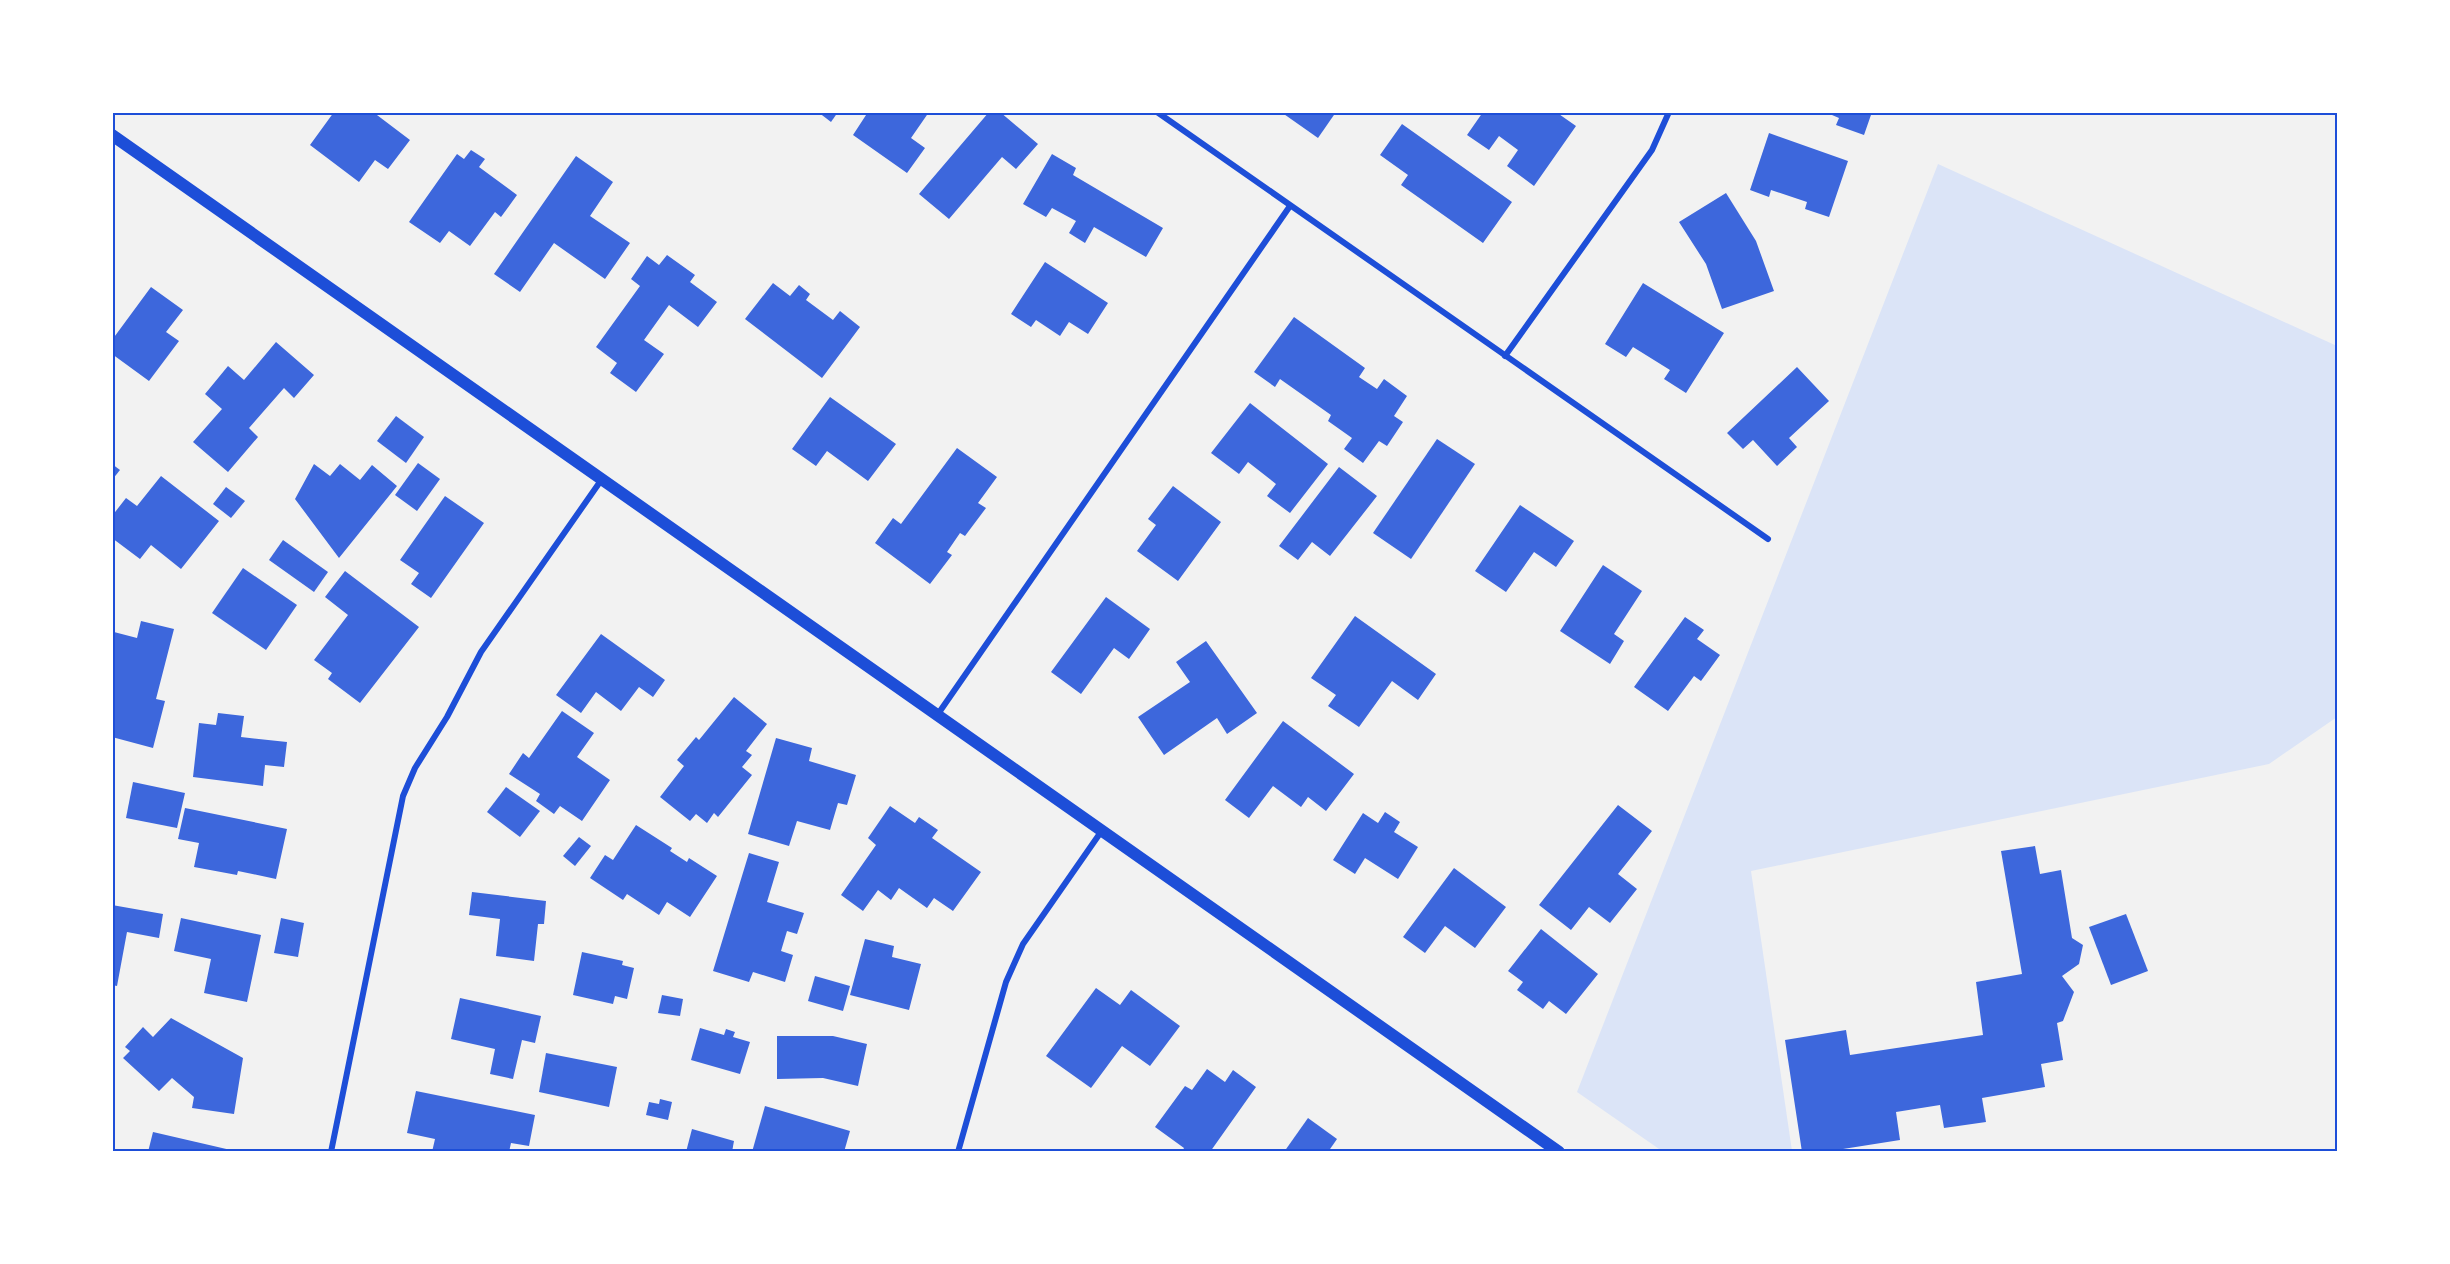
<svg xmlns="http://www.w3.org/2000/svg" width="2450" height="1264" viewBox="0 0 2450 1264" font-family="Manrope,sans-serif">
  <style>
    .green { fill: #dbe4f7 }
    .building { fill: #3d67dc }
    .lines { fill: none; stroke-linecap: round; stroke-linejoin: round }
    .minor { stroke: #1d4ed8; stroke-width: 6 }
    .secondary { stroke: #1d4ed8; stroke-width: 12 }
    .neatline { fill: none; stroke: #1d4ed8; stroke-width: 2 }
  </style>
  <rect width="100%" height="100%" fill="#f2f2f2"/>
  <polygon class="green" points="1938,164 2337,346 2337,717 2269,764 1751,871 1792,1151 1662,1151 1577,1092"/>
  <g class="building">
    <polygon points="334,112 373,112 410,140 388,169 375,160 359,182 310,145"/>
    <polygon points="818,112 838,112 831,122"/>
    <polygon points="868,112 929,112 911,138 925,148 907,173 853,135"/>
    <polygon points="989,112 1000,112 1038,144 1016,169 1002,157 949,219 919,194"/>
    <polygon points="1281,112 1336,112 1318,138"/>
    <polygon points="1483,112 1556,112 1576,126 1534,186 1507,166 1518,150 1499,136 1489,150 1467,135"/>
    <polygon points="1825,112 1872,112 1864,135 1836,125 1839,118"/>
    <polygon points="1402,124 1512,202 1483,243 1401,185 1408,175 1380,155"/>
    <polygon points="1769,133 1848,161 1829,217 1805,209 1807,202 1771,190 1769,197 1750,190"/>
    <polygon points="471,150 485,159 479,167 517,195 501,217 495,212 470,246 449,231 440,243 409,222 457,154 464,159"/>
    <polygon points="1052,154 1076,168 1073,175 1163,228 1146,257 1094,227 1085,243 1069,233 1076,221 1052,208 1046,217 1023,204"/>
    <polygon points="576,156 613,182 590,216 630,243 605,279 554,243 520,292 494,274"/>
    <polygon points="1726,193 1756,241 1774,291 1722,309 1706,264 1679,222"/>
    <polygon points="667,255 695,275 690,282 717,302 698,327 669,305 644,340 664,354 636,392 610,373 617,363 596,347 640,286 631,279 647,256 659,265"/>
    <polygon points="1045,262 1108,303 1088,334 1069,322 1060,336 1036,320 1031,327 1011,314"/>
    <polygon points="773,283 790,296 799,285 810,294 806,300 833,320 840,311 860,327 822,378 745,319"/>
    <polygon points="1643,283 1724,333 1686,393 1664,379 1670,370 1633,347 1626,357 1605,344"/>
    <polygon points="151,287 183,310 166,332 179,341 149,381 112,354 112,340"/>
    <polygon points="1294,317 1365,368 1359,377 1377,389 1384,379 1407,396 1394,416 1403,422 1387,446 1379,441 1363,463 1344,449 1352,438 1328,421 1331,415 1280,379 1275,387 1254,372"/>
    <polygon points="276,342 314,375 294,398 284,388 249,428 258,437 228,472 193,442 222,409 205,394 228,366 244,380"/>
    <polygon points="1797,367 1829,401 1789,438 1797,447 1777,466 1753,440 1743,449 1727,433"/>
    <polygon points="830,397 896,444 868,481 827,451 816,466 792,449"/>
    <polygon points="1250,403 1328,464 1290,513 1267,496 1276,484 1248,462 1239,474 1211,453"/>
    <polygon points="396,416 424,437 406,463 377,441"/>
    <polygon points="1437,439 1475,464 1411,559 1373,533"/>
    <polygon points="957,448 997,477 978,503 986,508 965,536 960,533 947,552 952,555 930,584 875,543 893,518 901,524"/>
    <polygon points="418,463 440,479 417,511 395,495"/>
    <polygon points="112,464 120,470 112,480"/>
    <polygon points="314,464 330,476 340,464 360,480 372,465 397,486 339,558 295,499"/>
    <polygon points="1339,467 1377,496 1330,556 1312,542 1298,560 1279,546"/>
    <polygon points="161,476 219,521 181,569 151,545 140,559 112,538 112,516 126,498 137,506"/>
    <polygon points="1173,486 1221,522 1178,581 1137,551 1156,525 1148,519"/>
    <polygon points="226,487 245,501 231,518 213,504"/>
    <polygon points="445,496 484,523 431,598 411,584 419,573 400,560"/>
    <polygon points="1520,505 1574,541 1556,567 1534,552 1506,592 1475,571"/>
    <polygon points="283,540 328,572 314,592 269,560"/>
    <polygon points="1603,565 1642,591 1614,634 1624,641 1610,664 1560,631"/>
    <polygon points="243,568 297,605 266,650 212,613"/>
    <polygon points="345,571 419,627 360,703 328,679 332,673 314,660 348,615 325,597"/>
    <polygon points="1106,597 1150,629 1129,659 1114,648 1081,694 1051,672"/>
    <polygon points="1355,616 1436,674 1418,700 1392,681 1359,727 1328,706 1336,695 1311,678"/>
    <polygon points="1685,617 1704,630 1697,639 1720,655 1701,681 1694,676 1668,711 1634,687"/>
    <polygon points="141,621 174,629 156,699 165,701 153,748 112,737 112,638 114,632 137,638"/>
    <polygon points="601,634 665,680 653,697 639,687 621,711 596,692 581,713 556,695"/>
    <polygon points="1206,641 1257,713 1227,734 1217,718 1164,755 1138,717 1190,682 1176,662"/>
    <polygon points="734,697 767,724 746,751 752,755 742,767 752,775 718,817 714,813 707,823 696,814 690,821 660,797 684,766 677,760 696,737 699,740"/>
    <polygon points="562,711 594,733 577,757 610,780 582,821 560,806 554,814 536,801 540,794 509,774 523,753 529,758"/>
    <polygon points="218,713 244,716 241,737 287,742 284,767 265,765 263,786 193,777 199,723 216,725"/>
    <polygon points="1283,721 1354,774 1326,811 1308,797 1301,807 1273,786 1249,818 1225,800"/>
    <polygon points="776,738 812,748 809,761 856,775 847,805 838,803 830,830 797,821 789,846 748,834"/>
    <polygon points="133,782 185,793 177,828 126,818"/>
    <polygon points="506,787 540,811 520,837 487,812"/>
    <polygon points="1618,805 1652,831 1618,874 1637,889 1610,923 1589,907 1571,930 1539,905"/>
    <polygon points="890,806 915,823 919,817 938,830 932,838 981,872 953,911 934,898 927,908 899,888 891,900 878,890 863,911 841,895 876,845 868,838"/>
    <polygon points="185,808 287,829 276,879 238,871 237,875 194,867 199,843 178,839"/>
    <polygon points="1385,812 1400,822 1394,832 1418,847 1398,879 1365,858 1355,874 1333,860 1363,813 1378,823"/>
    <polygon points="636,825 672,848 670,851 687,862 689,858 717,876 690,917 667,902 659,915 627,894 623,900 590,878 605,855 613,860"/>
    <polygon points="579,837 591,846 575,866 563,856"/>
    <polygon points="2035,846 2040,874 2061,870 2072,938 2083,945 2079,964 2062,976 2074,992 2063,1021 2057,1023 2063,1060 2041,1064 2045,1087 1982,1098 1986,1122 1944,1128 1940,1105 1896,1112 1900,1140 1824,1152 1802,1152 1785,1040 1846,1030 1850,1055 1983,1035 1976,982 2022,974 2001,851"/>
    <polygon points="749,853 779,862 767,902 804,913 797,934 787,931 781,951 793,955 785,982 753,972 749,982 713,971"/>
    <polygon points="1454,868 1506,907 1475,948 1445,926 1425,953 1403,937"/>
    <polygon points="472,892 546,901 544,924 538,924 534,961 496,956 500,919 469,915"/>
    <polygon points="112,905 163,914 159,938 127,932 117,986 112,985"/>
    <polygon points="2126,914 2148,971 2111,985 2089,927"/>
    <polygon points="181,918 261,935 247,1002 204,993 211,959 174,951"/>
    <polygon points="281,918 304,923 298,957 274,953"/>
    <polygon points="1541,929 1598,974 1566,1014 1549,1001 1543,1009 1517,990 1523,982 1508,971"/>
    <polygon points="865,939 894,946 892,957 921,964 909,1010 850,995"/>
    <polygon points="582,952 623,961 622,965 634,968 627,999 615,996 613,1004 573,995"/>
    <polygon points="815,976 850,986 843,1011 808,1001"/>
    <polygon points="1096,988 1120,1005 1131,990 1180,1026 1150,1066 1122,1046 1091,1088 1046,1056"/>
    <polygon points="662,995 683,999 680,1016 658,1013"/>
    <polygon points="460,998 541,1016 535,1043 522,1040 513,1079 490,1074 495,1049 451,1039"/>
    <polygon points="171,1018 243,1058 234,1114 192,1108 194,1097 172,1078 159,1091 123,1058 130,1051 125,1047 143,1027 153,1037"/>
    <polygon points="700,1028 724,1035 726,1029 735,1032 733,1037 750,1042 740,1074 691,1060"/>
    <polygon points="777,1036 833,1036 867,1044 858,1086 823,1078 777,1079"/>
    <polygon points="546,1053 617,1067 609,1107 539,1092"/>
    <polygon points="1207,1069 1225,1082 1233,1070 1256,1087 1210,1152 1182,1152 1184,1148 1155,1127 1185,1086 1192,1090"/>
    <polygon points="416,1091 535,1115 529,1146 511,1143 509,1152 432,1152 435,1139 407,1133"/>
    <polygon points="660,1099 672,1102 668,1120 646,1115 649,1102 659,1104"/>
    <polygon points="765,1106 850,1131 844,1152 752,1152"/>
    <polygon points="1308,1118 1337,1139 1328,1152 1284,1152"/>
    <polygon points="692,1129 734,1141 732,1152 686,1152"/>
    <polygon points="153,1132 235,1151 235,1152 148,1152"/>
  </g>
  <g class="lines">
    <g class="minor">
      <polyline points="1157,112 1768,539"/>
      <polyline points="1505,356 1652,150 1669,112"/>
      <polyline points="938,714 1290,206"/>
      <polyline points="331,1152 403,796 415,768 447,717 481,652 602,479"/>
      <polyline points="958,1152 1006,982 1023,944 1103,829"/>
    </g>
    <polyline class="secondary" points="112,135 1559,1152"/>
  </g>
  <rect width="2450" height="1264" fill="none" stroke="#ffffff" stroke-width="228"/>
  <rect x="114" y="114" width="2222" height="1036" class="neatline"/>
</svg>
